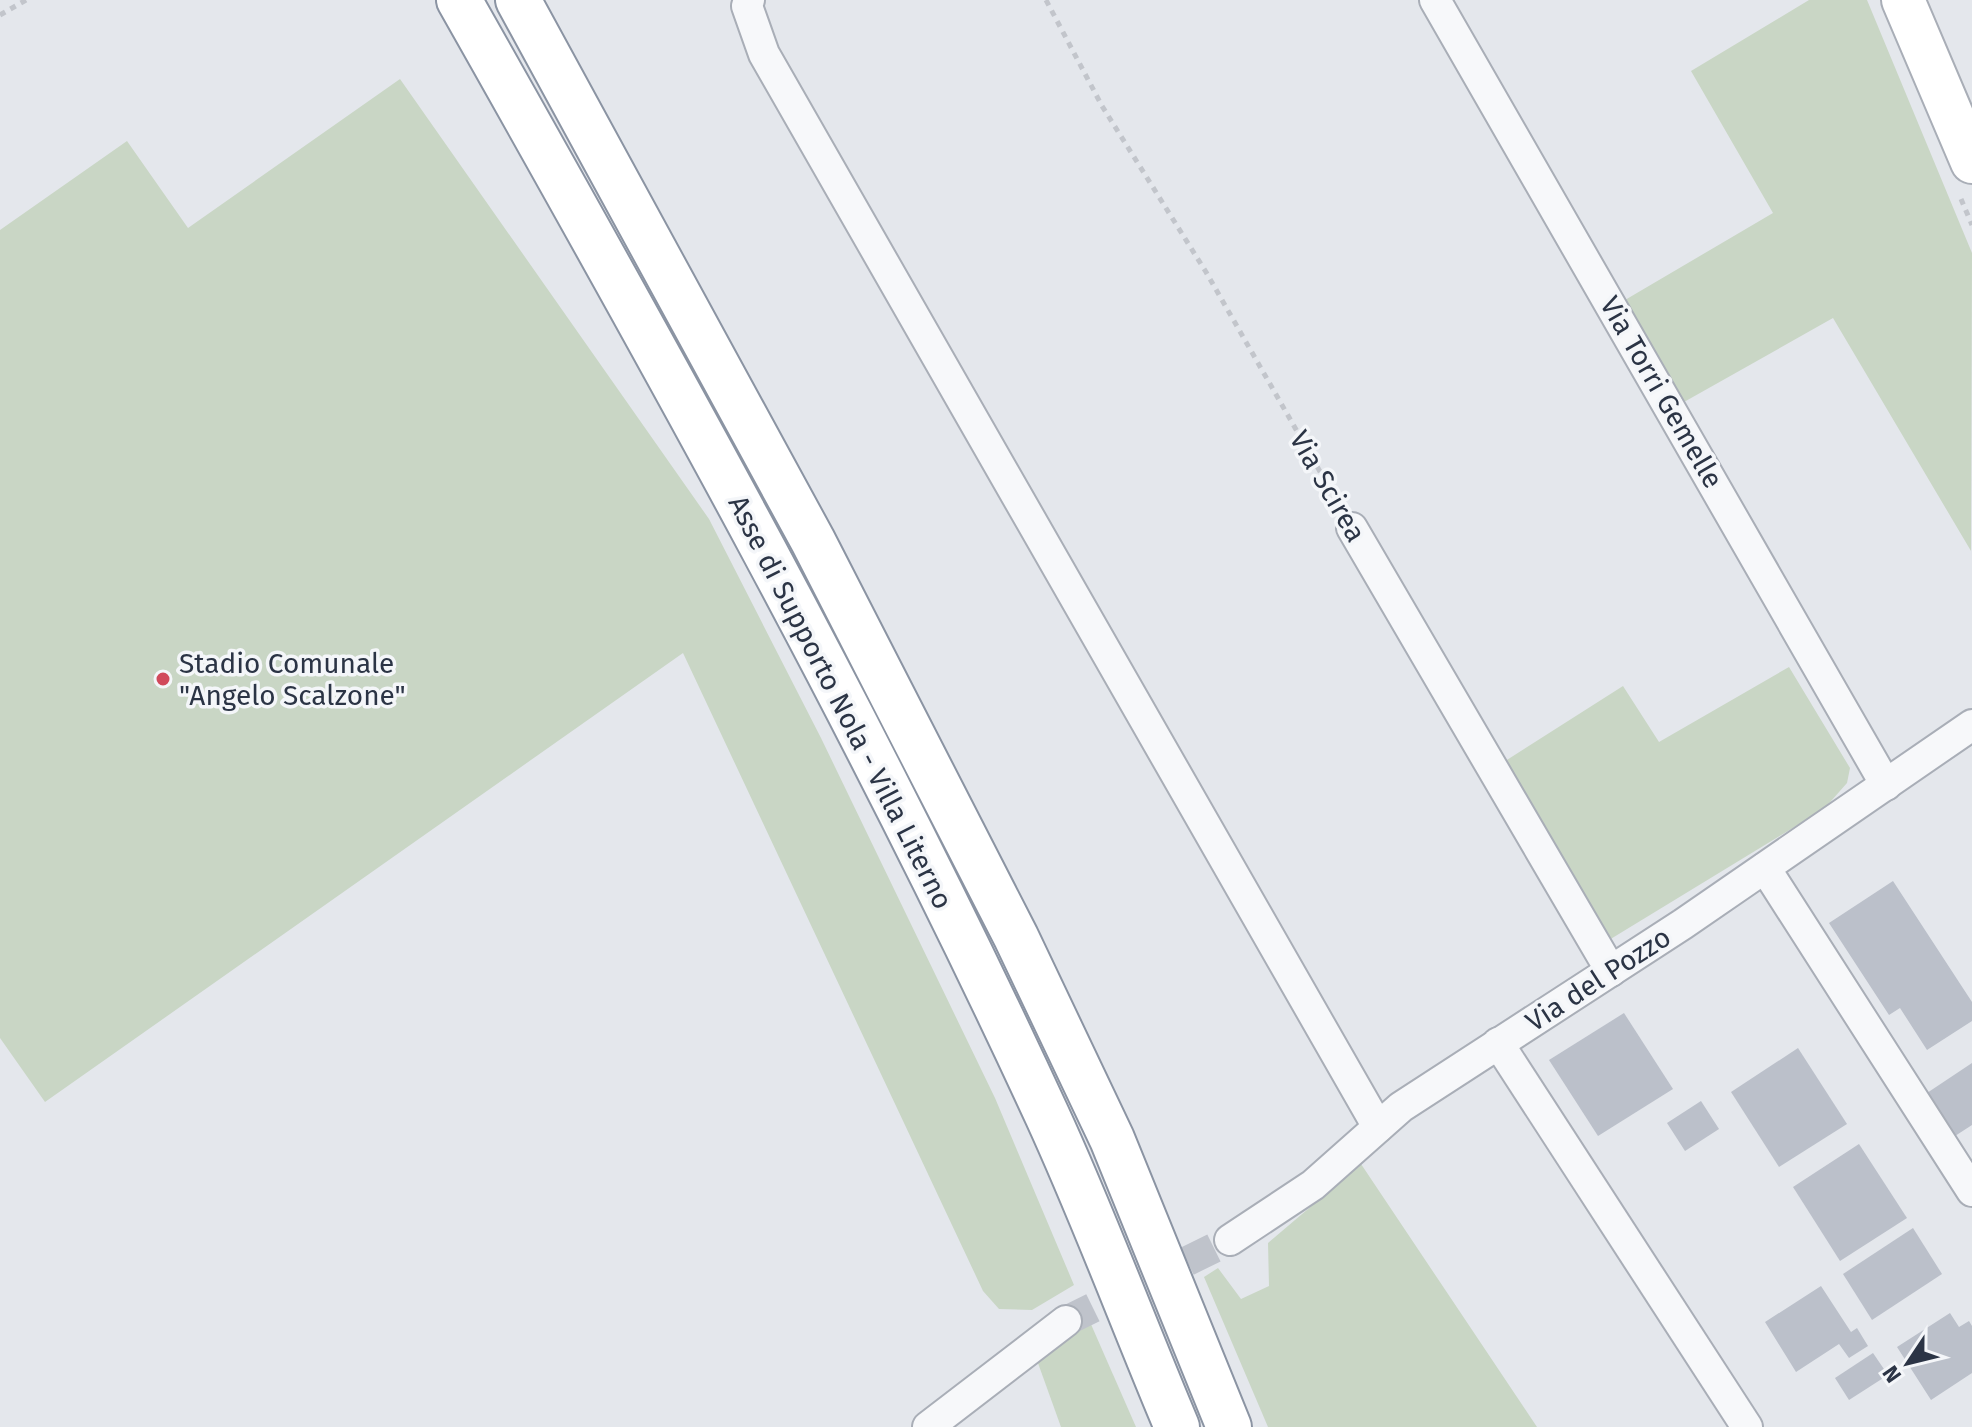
<svg xmlns="http://www.w3.org/2000/svg" width="1972" height="1427" viewBox="0 0 1972 1427" font-family="'Fira Sans',sans-serif">
  <style>
    .green { fill: #c9d6c5 }
    .building { fill: #bbc0ca }
    .lines { fill: none; stroke-linecap: round; stroke-linejoin: round }
    .minor-tunnel { stroke: #bfc3cb; stroke-width: 30; stroke-dasharray: 30 15; stroke-linecap: butt }
    .minor-casing { stroke: #a9aeb7; stroke-width: 34 }
    .secondary-casing { stroke: #a9aeb7; stroke-width: 46 }
    .trunk-casing { stroke: #8b94a3; stroke-width: 48 }
    .path { stroke: #c2c5cb; stroke-width: 5; stroke-dasharray: 6 6; stroke-linecap: butt }
    .minor { stroke: #f7f8fa; stroke-width: 30 }
    .secondary { stroke: #fff; stroke-width: 42 }
    .trunk { stroke: #fff; stroke-width: 44 }
    .poi-dot { fill: #d1495b; stroke: #f4f6f9; stroke-width: 3 }
    .labels { text-anchor: middle; stroke-width: 7; stroke-linejoin: round; paint-order: stroke }
    .street-label { font-size: 28px; fill: #2b3445; stroke: #f4f6f9 }
    .poi-label { font-size: 28px; fill: #2b3445; stroke: #f4f6f9; text-anchor: start }
  </style>
  <rect width="100%" height="100%" fill="#e4e7ec"/>
  <g class="green">
    <polygon points="1809,0 1867,0 1972,253 1971,551 1833,318 1684,402 1625,300 1773,213 1691,71"/>
    <polygon points="400,79 709,519 821,738 995,1098 1074,1285 1032,1310 999,1309 983,1291 683,653 45,1102 0,1038 0,230 127,141 188,228"/>
    <polygon points="1789,667 1850,768 1847,783 1824,809 1609,940 1499,765 1623,686 1659,742"/>
    <polygon points="1361,1164 1537,1427 1268,1427 1204,1277 1218,1268 1241,1299 1269,1286 1268,1243"/>
    <polygon points="1090,1322 1136,1427 1061,1427 1034,1352"/>
  </g>
  <g class="building">
    <polygon points="1893,881 1972,1002 1972,1021 1927,1050 1900,1008 1889,1015 1829,923"/>
    <polygon points="1624,1013 1673,1089 1598,1136 1549,1060"/>
    <polygon points="1798,1048 1847,1124 1779,1167 1731,1092"/>
    <polygon points="1972,1063 1972,1125 1955,1136 1927,1093"/>
    <polygon points="1701,1101 1719,1129 1685,1151 1667,1123"/>
    <polygon points="1859,1144 1907,1218 1840,1261 1793,1187"/>
    <polygon points="1913,1228 1942,1274 1872,1320 1843,1274"/>
    <polygon points="1821,1286 1851,1332 1857,1328 1868,1346 1849,1358 1839,1344 1796,1372 1765,1322"/>
    <polygon points="1950,1313 1959,1327 1969,1321 1972,1326 1972,1373 1931,1400 1897,1347"/>
    <polygon points="1873,1353 1888,1375 1849,1400 1835,1378"/>
  </g>
  <g class="lines">
    <polyline class="minor-tunnel" points="1066,1321 1230,1240"/>
    <defs>
      <g id="minor">
        <polyline points="749,0 747,6 764,54 1378,1127"/>
        <polyline points="1435,0 1886,785"/>
        <polyline points="1352,528 1611,971"/>
        <polyline points="1765,868 1972,1191"/>
        <polyline points="1498,1043 1747,1427"/>
        <polyline points="1230,1240 1313,1185 1401,1107 1683,924 1972,725"/>
        <polyline points="928,1427 1066,1321"/>
      </g>
      <polyline id="secondary" points="1903,0 1972,162"/>
      <g id="trunk">
        <path d="M459 0C666 366 871 733 1047 1115 1094 1217 1133 1323 1177 1427"/>
        <polyline points="518,0 813,541 1016,937 1112,1139 1229,1427"/>
      </g>
    </defs>
    <use href="#minor" class="minor-casing"/>
    <use href="#secondary" class="secondary-casing"/>
    <use href="#trunk" class="trunk-casing"/>
    <g class="path">
      <polyline points="1046,0 1102,106 1206,272 1338,503"/>
      <polyline points="0,15 26,0"/>
      <polyline points="1961,199 1972,225"/>
    </g>
    <use href="#minor" class="minor"/>
    <use href="#secondary" class="secondary"/>
    <use href="#trunk" class="trunk"/>
  </g>
  <circle class="poi-dot" cx="163" cy="679" r="8"/>
  <g class="labels">
    <g class="street-label">
      <text transform="translate(1662 392) rotate(60)" y="10">Via Torri Gemelle</text>
      <text transform="translate(1328 486) rotate(60)" y="10">Via Scirea</text>
      <text transform="translate(841 702) rotate(63)" y="10">Asse di Supporto Nola - Villa Literno</text>
      <text transform="translate(1598 979) rotate(-33)" y="10">Via del Pozzo</text>
    </g>
    <g class="poi-label">
      <text x="179" y="673">Stadio Comunale<tspan x="179" dy="32">"Angelo Scalzone"</tspan></text>
    </g>
  </g>
  <g transform="translate(1908 1363) rotate(235)" stroke="#f4f6f9" stroke-width="6" paint-order="stroke">
  <path d="M0-6L14 30L0 20L-14 30Z" fill="#2b3445"/>
  <text y="-12" font-size="22" font-weight="bold" text-anchor="middle" fill="#2b3445">N</text>
  </g>
</svg>
